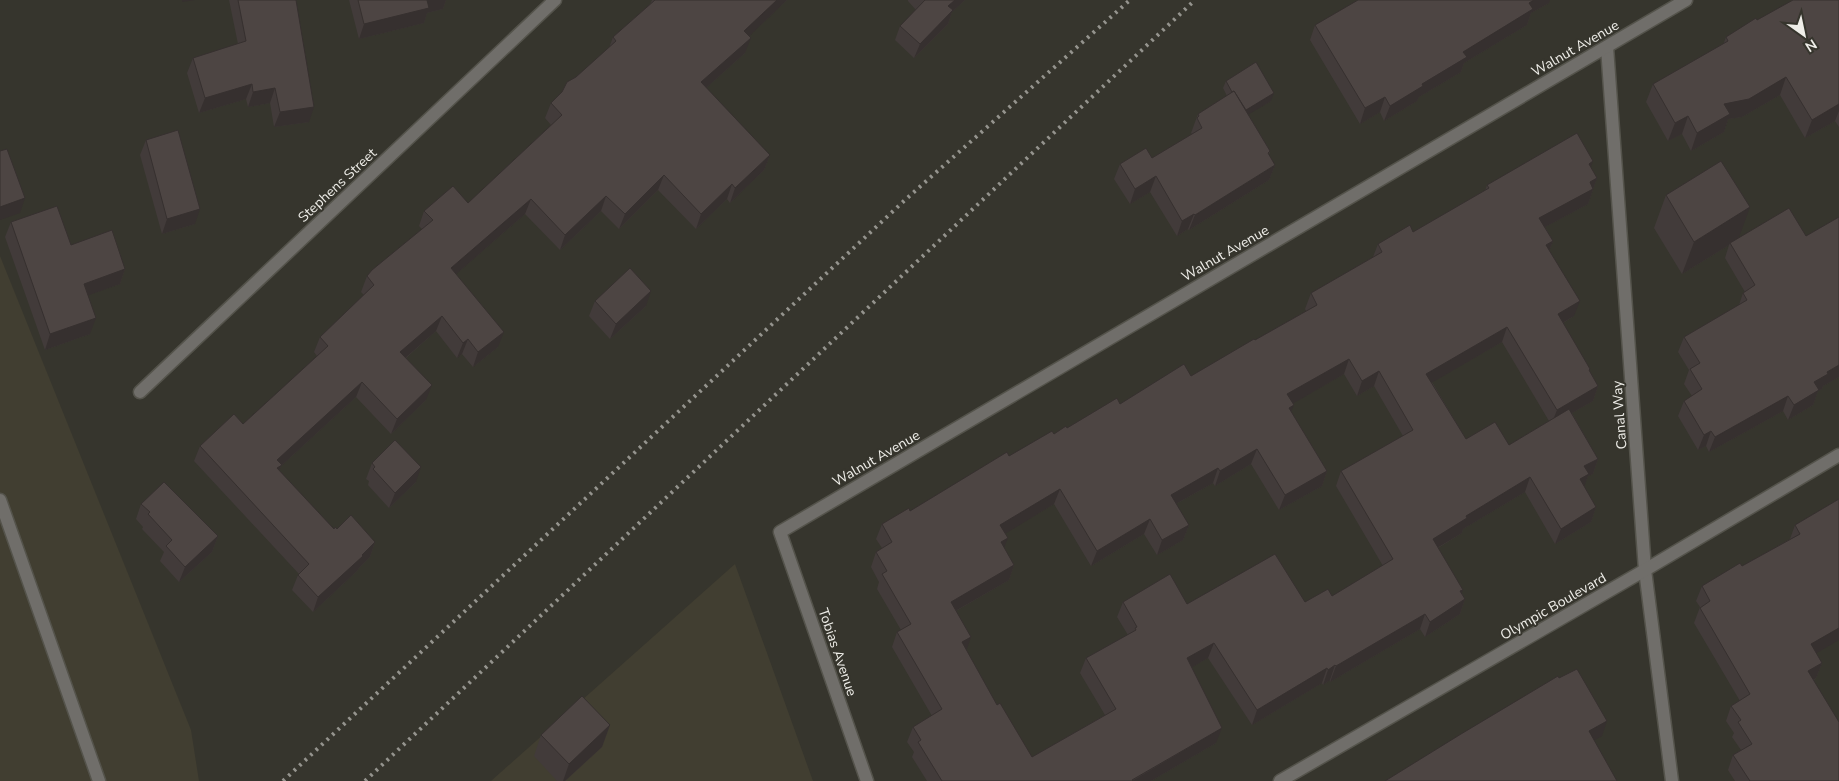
<svg xmlns="http://www.w3.org/2000/svg" width="1839" height="781" viewBox="0 0 1839 781" font-family="'Nunito Sans',sans-serif">
  <style>
    .built { fill: #413e31 }
    .lines { fill: none; stroke-linecap: round; stroke-linejoin: round }
    .minor-casing { stroke: #54534b; stroke-width: 15 }
    .minor { stroke: #706e6a; stroke-width: 12 }
    .rail { stroke: #95948e; stroke-width: 4; stroke-dasharray: 2.5 5; stroke-linecap: butt }
    .wall { fill: #423b3a; fill-rule: evenodd }
    .shaded-wall { fill: #36302f }
    .building { fill: #4d4543; stroke: #36302f; fill-rule: evenodd }
    .labels { text-anchor: middle; stroke-width: 4; stroke-linejoin: round; paint-order: stroke }
    .street-label { font-size: 14px; fill: #efeee9; stroke: #36352d }
  </style>
  <rect width="100%" height="100%" fill="#36352d"/>
  <g class="built">
    <polygon points="0,256 191,730 199,781 0,781"/>
    <polygon points="735,564 813,781 491,781"/>
  </g>
  <g class="lines">
    <defs>
      <g id="minor">
        <polyline points="1607,47 1645,570 1672,781"/>
        <polyline points="140,392 555,0"/>
        <polyline points="0,500 99,781"/>
        <polyline points="867,781 780,532 1686,0"/>
        <polyline points="1280,781 1645,570 1839,455"/>
      </g>
    </defs>
    <use href="#minor" class="minor-casing"/>
    <use href="#minor" class="minor"/>
    <g class="rail">
      <polyline points="283,781 905,200 1130,0"/>
      <polyline points="365,781 1195,0"/>
    </g>
  </g>
  <g class="wall">
    <polygon points="229,0 296,0 309,122 274,127 270,103 248,107 246,99 199,113 187,73 193,58 238,44"/>
    <polygon points="349,0 446,0 443,9 427,13 424,23 359,39"/>
    <polygon points="652,0 787,0 749,36 745,53 706,88 770,155 764,170 730,203 727,199 696,229 658,190 619,229 601,211 560,250 525,214 456,274 498,347 473,367 462,354 457,358 436,331 406,358 426,400 391,434 356,397 281,466 279,471 334,529 375,542 370,557 359,568 357,571 313,612 292,590 298,575 299,574 194,461 200,446 243,424 317,356 314,352 320,337 364,295 361,292 367,276 422,229 419,226 424,211 468,203 551,125 545,118 551,103 576,77 609,48 613,37 650,4"/>
    <polygon points="908,0 965,0 952,12 948,24 914,58 895,40 900,26 916,10 908,1"/>
    <polygon points="1839,0 1839,127 1835,121 1805,138 1780,95 1742,117 1728,119 1724,132 1691,151 1682,134 1668,141 1646,102 1653,84 1723,45 1726,37 1757,20"/>
    <polygon points="1549,3 1531,13 1527,25 1464,63 1461,72 1419,97 1417,101 1384,121 1380,112 1360,124 1310,40 1315,25"/>
    <polygon points="1226,81 1271,101 1248,114 1270,151 1269,155 1275,165 1269,180 1189,230 1188,229 1177,236 1150,192 1130,204 1114,179 1120,164 1152,158 1192,134 1191,133 1198,114 1227,96 1223,88"/>
    <polygon points="146,140 195,224 162,234 140,155"/>
    <path d="M1591 168 1597 178 1588 204 1545 227 1553 241 1549 251 1574 316 1563 323 1590 369 1589 372 1598 386 1593 401 1572 413 1598 459 1593 474 1588 476 1584 486 1596 507 1591 522 1555 544 1525 492 1463 529 1462 533 1438 548 1465 599 1460 614 1425 637 1420 629 1330 682V680L1323 685 1322 683 1252 725 1208 658 1192 667 1216 743 1151 781H927L912 757 914 752 907 742 913 727 932 716 892 647 897 632 901 630 877 589 879 582 871 567 876 552 882 548 876 539 882 524 910 511 1009 456 1054 434 1120 404 1191 376 1255 340 1306 311 1305 309 1311 293 1373 257 1378 244 1413 232 1485 191 1487 185ZM1502 342 1549 421 1509 445 1466 439 1432 382ZM1344 374 1357 396 1374 386 1403 436 1341 471 1336 486 1383 566 1332 596 1305 602 1187 604 1123 602 1117 617 1128 635 1086 658 1080 673 1105 715 1032 757 997 705 966 651 956 611 1009 580 1014 565 1004 548 1005 533 1054 504 1091 566 1144 534 1157 555 1183 540 1189 525 1176 504 1213 483 1215 486 1251 464 1279 510 1322 486 1327 471 1291 412 1293 403Z"/>
    <polygon points="1666,195 1739,238 1806,236 1839,217 1839,377 1823,386 1822,389 1818,391 1813,405 1788,420 1783,411 1709,452 1706,446 1698,450 1678,416 1684,401 1692,396 1684,384 1689,370 1678,352 1684,337 1739,305 1743,293 1745,292 1725,258 1729,245 1682,274 1654,228"/>
    <polygon points="11,222 71,245 125,269 120,284 88,295 90,334 45,350 5,237"/>
    <polygon points="595,301 646,306 610,339 589,316"/>
    <polygon points="372,463 416,482 389,508 368,485 369,481 366,479"/>
    <polygon points="1839,499 1816,653 1822,663 1816,678 1814,680 1839,781 1735,781 1728,770 1733,755 1741,750 1732,737 1734,733 1726,721 1731,706 1740,701 1694,623 1700,607 1696,601 1702,586 1742,566 1790,539 1795,525"/>
    <polygon points="141,504 218,536 212,552 179,582 160,561 164,552 142,529 143,527 136,519"/>
    <polygon points="610,725 602,747 565,781 557,781 534,756 541,735"/>
  </g>
  <g class="shaded-wall">
    <polygon points="182,0 195,0 182,2"/>
    <polygon points="427,0 446,0 443,9 427,13 424,23 359,39 364,24"/>
    <polygon points="777,0 787,0 739,46 744,31"/>
    <polygon points="955,0 965,0 952,12 948,24 914,58 920,44 948,6"/>
    <polygon points="1534,0 1550,0 1549,3 1531,13 1527,25 1464,63 1461,72 1419,97 1417,101 1384,121 1390,106 1422,84 1463,52"/>
    <polygon points="751,38 745,53 696,97 701,82"/>
    <polygon points="1786,77 1780,95 1742,117 1728,119 1724,132 1691,151 1697,133 1724,104"/>
    <polygon points="252,84 246,99 199,113 205,98"/>
    <polygon points="275,88 270,103 248,107 253,92"/>
    <polygon points="1274,93 1271,101 1241,119 1244,111"/>
    <polygon points="1385,97 1380,112 1360,124 1365,108"/>
    <polygon points="1839,104 1839,111 1835,121 1805,138 1812,120"/>
    <polygon points="314,107 309,122 274,127 280,112"/>
    <polygon points="1688,116 1682,134 1668,141 1675,123"/>
    <polygon points="770,155 764,170 730,203 735,188"/>
    <polygon points="1593,161 1588,176 1589,164"/>
    <polygon points="1275,165 1269,180 1189,230 1195,215"/>
    <polygon points="664,175 658,190 619,229 625,214"/>
    <polygon points="1156,176 1150,192 1130,204 1135,189"/>
    <polygon points="1597,178 1588,204 1534,233 1539,218 1590,182"/>
    <polygon points="732,184 727,199 696,229 701,214"/>
    <polygon points="606,196 601,211 560,250 565,235"/>
    <polygon points="25,198 20,213 0,220 0,207"/>
    <polygon points="531,199 525,214 446,283 451,268"/>
    <polygon points="1750,207 1738,240 1730,243 1729,245 1682,274 1694,242"/>
    <polygon points="200,209 195,224 162,234 167,219"/>
    <polygon points="1194,214 1188,229 1177,236 1182,221"/>
    <polygon points="1553,241 1547,256 1546,245"/>
    <polygon points="125,269 120,284 78,299 84,284"/>
    <polygon points="651,291 646,306 610,339 616,324"/>
    <polygon points="1580,301 1574,316 1552,329 1558,314"/>
    <polygon points="442,316 436,331 395,367 400,352"/>
    <polygon points="96,318 90,334 45,350 50,334"/>
    <polygon points="1507,327 1502,342 1421,389 1426,374"/>
    <polygon points="504,332 498,347 473,367 478,352"/>
    <polygon points="468,339 462,354 457,358 463,343"/>
    <polygon points="1349,359 1344,374 1282,410 1287,394"/>
    <polygon points="1839,365 1839,377 1823,386 1822,389 1818,391 1813,405 1788,420 1794,405 1814,382 1827,372"/>
    <polygon points="1379,371 1374,386 1357,396 1362,381"/>
    <polygon points="362,382 356,397 281,466 276,480 277,460"/>
    <polygon points="432,385 426,400 391,434 397,419"/>
    <polygon points="1598,386 1593,401 1551,425 1557,410"/>
    <polygon points="1788,396 1783,411 1709,452 1715,437"/>
    <polygon points="1294,405 1288,420 1289,408"/>
    <polygon points="1711,431 1706,446 1698,450 1704,435"/>
    <polygon points="1257,449 1251,464 1215,486 1220,471"/>
    <polygon points="1598,459 1593,474 1588,476 1583,490 1575,494 1584,466"/>
    <polygon points="421,467 416,482 389,508 395,493"/>
    <polygon points="1218,468 1213,483 1165,510 1171,495"/>
    <polygon points="1327,471 1322,486 1279,510 1285,495"/>
    <polygon points="1530,477 1525,492 1463,529 1462,533 1427,554 1433,539 1466,516"/>
    <polygon points="1060,489 1054,504 995,540 1000,525"/>
    <polygon points="1596,507 1591,522 1555,544 1561,529"/>
    <polygon points="1150,519 1144,534 1091,566 1097,551"/>
    <polygon points="1189,525 1183,540 1157,555 1162,540"/>
    <polygon points="218,536 212,552 179,582 185,567"/>
    <polygon points="1008,538 1002,553 1001,542"/>
    <polygon points="375,542 370,557 359,568 357,571 313,612 318,597"/>
    <polygon points="1014,565 1009,580 945,617 951,602"/>
    <polygon points="1463,590 1457,605 1465,599 1460,614 1425,637 1430,622 1460,591"/>
    <polygon points="1425,614 1420,629 1330,682 1336,666"/>
    <polygon points="1839,628 1839,640 1805,660 1811,644"/>
    <polygon points="971,637 966,652 962,642"/>
    <polygon points="1214,643 1208,658 1182,673 1187,658"/>
    <polygon points="1822,663 1816,678 1803,686 1808,671"/>
    <polygon points="1335,665 1330,680 1323,685 1328,670"/>
    <polygon points="1327,668 1322,683 1252,725 1257,710"/>
    <polygon points="1607,721 1602,736 1584,746 1589,731"/>
    <polygon points="610,725 602,747 565,781 563,781 569,764"/>
    <polygon points="1222,728 1216,743 1151,781 1132,781"/>
  </g>
  <g class="building">
    <polygon points="238,0 296,0 314,107 280,112 275,88 253,92 252,84 205,98 193,58 246,41"/>
    <polygon points="358,0 427,0 429,8 364,24"/>
    <polygon points="655,0 777,0 744,31 751,38 701,82 770,155 735,188 732,184 701,214 664,175 625,214 606,196 565,235 531,199 451,268 504,332 478,352 468,339 463,343 442,316 400,352 432,385 397,419 362,382 277,460 282,465 277,468 334,529 335,527 337,529 351,515 375,542 362,555 363,556 318,597 298,575 309,564 200,446 234,414 243,424 328,346 320,337 374,285 367,276 372,270 433,220 424,211 453,186 468,203 562,115 551,103 562,92 567,82 576,77 616,41 613,37"/>
    <polygon points="925,0 955,0 948,6 953,10 920,44 900,26"/>
    <polygon points="1358,0 1534,0 1529,3 1533,9 1463,52 1467,57 1422,84 1423,86 1390,106 1385,97 1365,108 1315,25"/>
    <polygon points="1793,0 1839,0 1839,104 1812,120 1786,77 1749,99 1724,104 1730,114 1697,133 1688,116 1675,123 1653,84 1728,41 1726,37 1756,18 1757,20"/>
    <polygon points="1256,62 1274,93 1246,110 1234,91 1232,92 1226,81"/>
    <polygon points="1234,91 1270,151 1268,153 1275,165 1195,215 1194,214 1182,221 1156,176 1135,189 1120,164 1146,148 1152,158 1202,128 1197,118 1199,116 1198,114"/>
    <polygon points="178,130 200,209 167,219 146,140"/>
    <path d="M1577 133 1593 161 1589 164 1597 178 1590 182 1593 189 1539 218 1553 241 1546 245 1580 301 1558 314 1590 369 1589 370 1598 386 1557 410 1507 327 1426 374 1466 439 1495 422 1509 445 1569 409 1598 459 1584 466 1589 474 1580 479 1596 507 1561 529 1530 477 1466 516 1467 518 1433 539 1463 590 1460 591 1465 599 1430 622 1425 614 1336 666 1335 665 1328 670 1327 668 1257 710 1214 643 1187 658 1222 728 1132 780 1133 781H942L918 742 921 740 913 727 942 709 897 632 911 624 882 574 887 571 876 552 892 542 882 524 909 508 910 511 1007 452 1009 456 1052 431 1054 434 1066 426 1067 428 1117 398 1120 404 1184 364 1191 376 1254 339 1255 340 1317 305 1311 293 1382 252 1378 244 1410 225 1413 232 1489 188 1487 185ZM1349 359 1362 381 1379 371 1413 430 1341 471 1393 559 1332 596 1328 589 1305 602 1275 554 1187 604 1170 574 1123 602 1137 627 1135 628 1136 630 1086 658 1116 709 1032 757 1000 703 997 705 962 642 971 637 951 602 1014 565 1001 542 1008 538 1000 525 1060 489 1097 551 1150 519 1162 540 1189 525 1171 495 1218 468 1220 471 1257 449 1285 495 1327 471 1289 408 1294 405 1287 394Z"/>
    <polygon points="7,149 25,198 0,207 0,151"/>
    <polygon points="1721,161 1750,207 1694,242 1666,195"/>
    <polygon points="57,206 71,245 112,230 125,269 84,284 96,318 50,334 11,222"/>
    <polygon points="1789,208 1806,236 1839,217 1839,365 1827,372 1828,374 1814,382 1819,390 1794,405 1788,396 1715,437 1711,431 1704,435 1684,401 1702,389 1690,369 1700,363 1684,337 1747,300 1743,293 1755,285 1730,243"/>
    <polygon points="630,268 651,291 616,324 595,301"/>
    <polygon points="395,440 421,467 395,493 373,469 375,467 372,463"/>
    <polygon points="164,482 218,536 185,567 166,546 172,540 148,514 150,512 141,504"/>
    <polygon points="1839,499 1839,628 1811,644 1822,663 1808,671 1839,722 1839,781 1750,781 1733,755 1752,744 1738,722 1741,720 1731,706 1750,694 1700,608 1710,601 1702,586 1740,563 1742,566 1800,534 1795,525"/>
    <polygon points="1577,669 1607,721 1589,731 1617,781 1385,781 1461,734 1558,676 1559,678"/>
    <polygon points="582,696 610,725 569,764 541,735"/>
  </g>
  <g class="labels">
    <g class="street-label">
      <text transform="translate(1575 48) rotate(-30)" y="5">Walnut Avenue</text>
      <text transform="translate(337 185) rotate(-43)" y="5">Stephens Street</text>
      <text transform="translate(1225 253) rotate(-30)" y="5">Walnut Avenue</text>
      <text transform="translate(1619 415) rotate(-94)" y="5">Canal Way</text>
      <text transform="translate(876 458) rotate(-30)" y="5">Walnut Avenue</text>
      <text transform="translate(1553 606) rotate(-30)" y="5">Olympic Boulevard</text>
      <text transform="translate(838 652) rotate(71)" y="5">Tobias Avenue</text>
    </g>
  </g>
  <g transform="translate(1804 35) rotate(147)" stroke="#36352d" stroke-width="4" paint-order="stroke">
  <path d="M0-4L9 19L0 12L-9 19Z" fill="#efeee9"/>
  <text y="-8" font-size="14" font-weight="bold" text-anchor="middle" fill="#efeee9">N</text>
  </g>
</svg>
